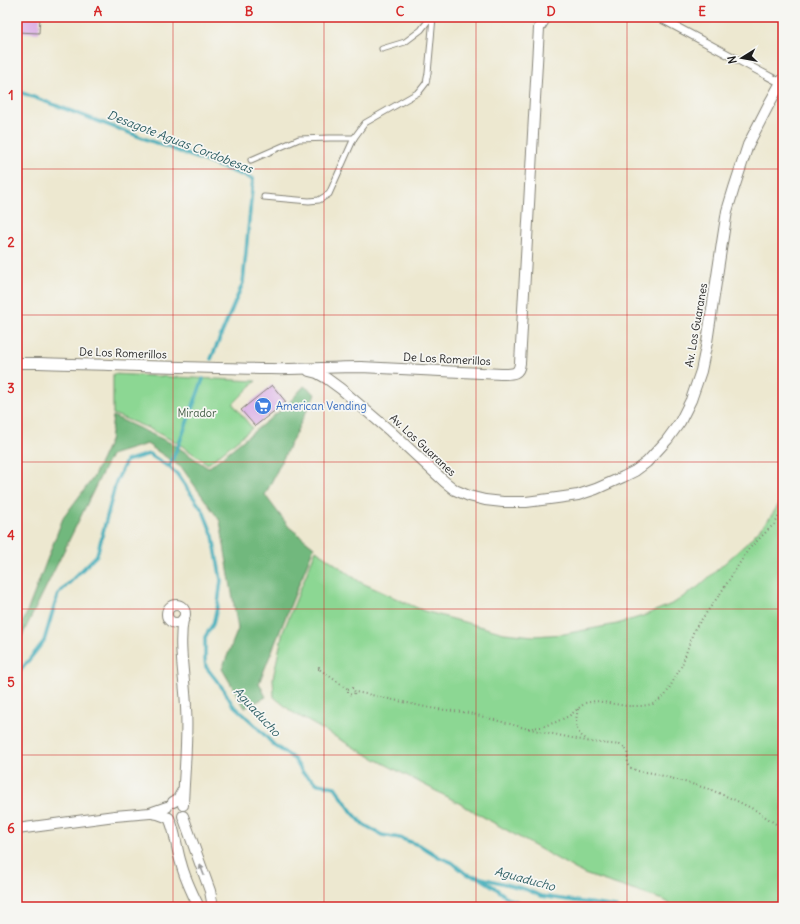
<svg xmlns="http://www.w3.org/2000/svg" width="800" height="924" viewBox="0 0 800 924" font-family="Delius,sans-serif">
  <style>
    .green { fill: #8cd793; stroke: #547a58 }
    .forest { fill: #71b87d; stroke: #466a4c }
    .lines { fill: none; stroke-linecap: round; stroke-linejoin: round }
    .stream { stroke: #3aaab8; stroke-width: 3.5 }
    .building { fill: #daade5 }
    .service-casing { stroke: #848276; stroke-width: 7 }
    .pedestrian-casing { stroke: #848276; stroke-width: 9 }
    .minor-casing { stroke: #848276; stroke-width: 12 }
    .path { stroke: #848276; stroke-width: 2; stroke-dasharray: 1 3; stroke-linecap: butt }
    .service { stroke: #fff; stroke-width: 5 }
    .pedestrian { stroke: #fff; stroke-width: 7 }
    .minor { stroke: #fff; stroke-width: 10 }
    .oneway { fill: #999 }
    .grid { fill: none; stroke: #d62828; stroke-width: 1; stroke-opacity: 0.55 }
    .labels { text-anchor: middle; stroke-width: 3.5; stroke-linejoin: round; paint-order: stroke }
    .street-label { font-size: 11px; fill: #1c1c1c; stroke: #f6f6f2 }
    .shop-label { font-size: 11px; fill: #366cbe; stroke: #f6f6f2; text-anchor: start }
    .park-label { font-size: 11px; fill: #435d46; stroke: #f6f6f2 }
    .water-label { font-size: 12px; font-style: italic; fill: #2a5c62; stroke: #f6f6f2 }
    .neatline { fill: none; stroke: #d62828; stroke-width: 1.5 }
    .grid-label { font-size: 13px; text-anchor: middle; font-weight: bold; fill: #d62828 }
  </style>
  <rect width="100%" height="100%" fill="#f6f6f2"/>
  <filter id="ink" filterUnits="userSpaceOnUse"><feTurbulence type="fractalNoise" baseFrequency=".025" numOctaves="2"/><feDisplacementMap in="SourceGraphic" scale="8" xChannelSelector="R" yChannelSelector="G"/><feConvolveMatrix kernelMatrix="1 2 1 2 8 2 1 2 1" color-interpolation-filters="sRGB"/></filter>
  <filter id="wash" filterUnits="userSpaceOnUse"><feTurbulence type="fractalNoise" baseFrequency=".012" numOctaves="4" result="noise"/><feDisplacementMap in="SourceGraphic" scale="16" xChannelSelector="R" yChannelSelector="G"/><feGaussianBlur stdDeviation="0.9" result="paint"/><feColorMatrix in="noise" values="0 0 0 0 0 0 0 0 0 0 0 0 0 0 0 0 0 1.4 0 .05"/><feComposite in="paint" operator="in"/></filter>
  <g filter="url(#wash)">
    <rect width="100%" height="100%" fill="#ede8d0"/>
    <g class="green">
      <polygon points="113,374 256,381 233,404 252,428 208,464 179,444 148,428 113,414"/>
      <polygon points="783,498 783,907 673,907 666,901 584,874 457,802 362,752 292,712 274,697 273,678 283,632 316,550 360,582 424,611 504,633 534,636 564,634 617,624 643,616 674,603 698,587 746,544 769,519"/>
    </g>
    <polygon class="forest" points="304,386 315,394 265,495 289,527 314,547 259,683 266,697 245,708 222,669 238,629 220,521 182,468 147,444 111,455 17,646 17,626 24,620 63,518 93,478 110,441 113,416 175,445 208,468 286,406"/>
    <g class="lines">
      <g class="stream">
        <polyline points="17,91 253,179 243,283 211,359"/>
        <polyline points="169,467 177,474 203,511 213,536 221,580 218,604 213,624 205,637 205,659 206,667 224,690 232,704 254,724 274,745 294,759 303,773 318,784 335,787 352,812 363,824 382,835 400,838 421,846 439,857 453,863 466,874 525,889 541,896 616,907"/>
        <polyline points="17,675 44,641 58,594 97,555 116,482 126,461 149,454 169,467 179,444 203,379"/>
        <polyline points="480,878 494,887 509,899 533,907"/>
      </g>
    </g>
    <g id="blocks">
      <g class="building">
        <polygon points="17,17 40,17 39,33 17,32"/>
        <polygon points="272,385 286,402 255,426 241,410"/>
      </g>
    </g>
  </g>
  <g filter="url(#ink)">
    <use href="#blocks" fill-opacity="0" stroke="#848276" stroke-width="1"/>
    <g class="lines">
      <defs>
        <g id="service">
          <polyline points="382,49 405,42 421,30 431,17"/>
          <polyline points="251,160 299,139 330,138 354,138"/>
          <polyline points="264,197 309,201 319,200 329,194 354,138 365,123 419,92 426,83 428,73 433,17"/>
        </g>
        <polyline id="pedestrian" points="658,17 783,84"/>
        <g id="minor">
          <path d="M17 363H39C116 365 193 368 270 369 300 370 330 367 361 367L501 374C512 374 519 375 520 363L539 28 546 17"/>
          <polyline points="309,371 317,373 326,378 341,389 390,431 445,482 455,490 469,496 485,500 503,502 526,502 557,498 578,495 596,489 623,477 635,471 647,462 667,440 680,422 691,400 701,371 707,342 722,243 727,211 734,188 748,145 769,104 783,79"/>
          <circle cx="176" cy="614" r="9"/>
          <polyline points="173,802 178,799 183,790"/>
          <path d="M183 805C184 773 188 740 186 707 185 679 178 647 183 619"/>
          <path d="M152 813 158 814 169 818C176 832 176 848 181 863 185 879 192 893 199 907"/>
          <polyline points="183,816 210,891 213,907"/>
          <polyline points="17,829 115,816 150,813 167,807"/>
        </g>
      </defs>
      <use href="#service" class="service-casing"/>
      <use href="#pedestrian" class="pedestrian-casing"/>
      <use href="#minor" class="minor-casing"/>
      <g class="path">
        <path d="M319 669H317L319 667V669L348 689V692C349 694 351 695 354 694L355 692 371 695 430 708 469 713 525 728 591 742 620 745C630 749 627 756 628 765L631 768 638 771 653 773 709 789 735 800 757 811 783 829"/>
        <polyline points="348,689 353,688 355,692"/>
        <path d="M578 709C575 723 574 733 588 740"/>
        <polyline points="528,728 541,727 556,722 569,716 585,703 596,701 627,706 642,706 653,704 665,696 682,665 694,630 720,594 748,550 776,522 783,507"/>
      </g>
      <use href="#service" class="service"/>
      <use href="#pedestrian" class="pedestrian"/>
      <use href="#minor" class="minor"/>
    </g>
    <defs><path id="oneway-solid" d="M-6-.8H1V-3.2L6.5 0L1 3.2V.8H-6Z"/></defs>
    <use class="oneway" href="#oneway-solid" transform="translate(202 870) rotate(-111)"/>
  </g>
  <path class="grid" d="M173 17V907M324 17V907M476 17V907M627 17V907M17 169H783M17 315H783M17 462H783M17 609H783M17 755H783"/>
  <defs>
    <symbol id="supermarket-disc" viewBox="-11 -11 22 22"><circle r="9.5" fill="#3f7fe0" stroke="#f6f6f2"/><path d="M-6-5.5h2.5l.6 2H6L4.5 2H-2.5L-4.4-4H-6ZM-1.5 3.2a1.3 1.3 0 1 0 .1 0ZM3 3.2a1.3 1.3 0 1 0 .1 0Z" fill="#fff"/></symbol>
  </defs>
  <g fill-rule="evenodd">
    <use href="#supermarket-disc" x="253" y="396" width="20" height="20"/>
  </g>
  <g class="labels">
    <g class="street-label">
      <text transform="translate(696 325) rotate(-80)" y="4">Av. Los Guaranes</text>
      <text transform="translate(123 353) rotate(2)" y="4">De Los Romerillos</text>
      <text transform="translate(447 359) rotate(3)" y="4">De Los Romerillos</text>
      <text transform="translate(423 445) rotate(43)" y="4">Av. Los Guaranes</text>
    </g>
    <g class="shop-label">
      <text x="276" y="410">American Vending</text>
    </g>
    <g class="park-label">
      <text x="197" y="417">Mirador</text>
    </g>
    <g class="water-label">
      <text transform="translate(180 142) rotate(21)" y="4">Desagote Aguas Cordobesas</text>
      <text transform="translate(257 712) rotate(47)" y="4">Aguaducho</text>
      <text transform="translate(525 879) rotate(15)" y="4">Aguaducho</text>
    </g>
  </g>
  <rect width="800" height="924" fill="none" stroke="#f6f6f2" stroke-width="44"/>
  <g transform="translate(742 58) rotate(259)" stroke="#f6f6f2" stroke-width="3" paint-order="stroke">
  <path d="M0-3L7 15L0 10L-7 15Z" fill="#1c1c1c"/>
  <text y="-6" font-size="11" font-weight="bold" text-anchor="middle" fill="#1c1c1c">N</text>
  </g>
  <rect x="22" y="22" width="756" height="880" class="neatline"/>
  <g class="grid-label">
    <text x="98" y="16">A</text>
    <text x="249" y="16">B</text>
    <text x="400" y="16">C</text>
    <text x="551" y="16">D</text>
    <text x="702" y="16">E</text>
    <text x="11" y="100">1</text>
    <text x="11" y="247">2</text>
    <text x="11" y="393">3</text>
    <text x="11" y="540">4</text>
    <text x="11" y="687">5</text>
    <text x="11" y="833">6</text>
  </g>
</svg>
